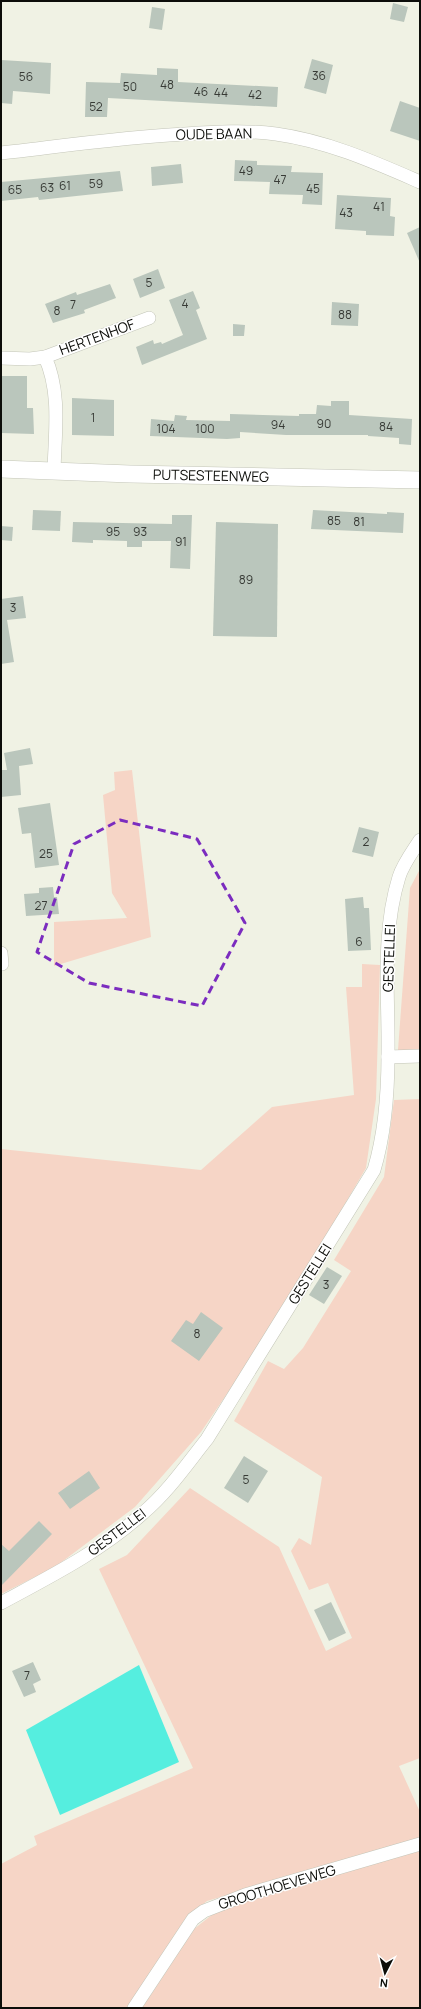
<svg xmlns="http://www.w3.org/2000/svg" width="421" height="2009" viewBox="0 0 421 2009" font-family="Manrope,sans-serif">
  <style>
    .green { fill: #f6d5c6 }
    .water { fill: #55eedf }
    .building { fill: #bac6bc }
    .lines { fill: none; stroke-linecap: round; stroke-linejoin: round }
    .minor-casing { stroke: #c3c5b8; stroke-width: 14 }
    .major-casing { stroke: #c3c5b8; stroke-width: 18 }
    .minor { stroke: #fff; stroke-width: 13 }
    .major { stroke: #fff; stroke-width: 17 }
    .marked { fill: none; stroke: #7b2cbf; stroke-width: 3; stroke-dasharray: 8 5; stroke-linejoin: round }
    .labels { text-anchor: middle; stroke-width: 3; stroke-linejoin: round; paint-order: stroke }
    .number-label { font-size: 12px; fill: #383b36 }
    .street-label { font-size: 14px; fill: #0c0d09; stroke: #fff }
  </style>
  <rect width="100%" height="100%" fill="#f0f2e4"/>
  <g class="green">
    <polygon points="132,770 151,937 54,966 54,922 127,918 112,893 103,795 115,790 114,772"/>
    <polygon points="420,869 420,1050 398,1050 410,888"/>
    <polygon points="362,964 380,965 376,1099 366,1168 315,1255 258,1348 201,1432 135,1507 55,1567 1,1594 1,1149 201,1170 272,1107 354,1095 346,987 362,987"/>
    <polygon points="420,1099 420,1758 399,1766 420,1812 420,1838 207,1901 188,1917 127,2008 1,2008 1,1864 37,1845 34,1836 193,1768 99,1569 127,1555 190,1488 279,1547 326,1651 352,1638 328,1583 309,1590 291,1551 299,1538 311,1545 322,1477 234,1421 268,1361 284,1369 303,1348 351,1271 334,1260 384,1177 394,1100"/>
    <polygon points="420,1849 420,2008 142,2008 194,1929 213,1914 254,1898"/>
  </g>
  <polygon class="water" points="139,1665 179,1762 60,1815 26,1730"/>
  <g class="building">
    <polygon points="393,3 408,7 404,22 390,19"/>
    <polygon points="152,7 165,9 162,30 149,28"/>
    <polygon points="312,59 333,65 326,94 304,88"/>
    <polygon points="1,60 51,63 50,94 13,91 12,104 1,103"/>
    <polygon points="157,68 178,69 178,82 278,87 277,107 108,98 107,117 85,117 86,82 120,83 121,73 157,75"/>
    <polygon points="400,101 420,108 420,141 390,131"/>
    <polygon points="235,160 257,161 257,165 292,166 291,172 323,173 322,205 302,204 303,195 269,194 270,182 234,181"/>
    <polygon points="181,164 183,183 152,186 151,167"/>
    <polygon points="120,171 123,191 39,200 38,197 1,201 1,182"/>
    <polygon points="337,195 391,198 390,216 395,217 394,236 366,235 366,231 335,229"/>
    <polygon points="420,227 420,263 407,233"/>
    <polygon points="158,269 165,288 140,298 133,279"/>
    <polygon points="110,284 116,298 84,310 85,313 53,323 45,304 76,292 77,295"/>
    <polygon points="193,291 200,308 196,310 207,339 142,365 136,347 153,340 154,344 161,342 162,344 183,335 169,300"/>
    <polygon points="332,302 359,304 358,326 331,325"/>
    <polygon points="233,324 245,325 244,336 233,336"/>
    <polygon points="1,376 27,376 27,408 33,408 34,434 1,433"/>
    <polygon points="72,398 114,400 114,436 72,435"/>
    <polygon points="331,401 349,401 349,415 412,419 411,445 399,444 399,438 368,436 368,435 286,435 240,432 240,438 227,439 150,436 151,419 174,421 175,415 187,416 186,420 230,421 230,414 299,416 299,414 316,414 317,405 331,406"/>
    <polygon points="33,510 61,511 60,531 32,530"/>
    <polygon points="313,510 387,514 387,512 404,513 403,533 311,529"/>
    <polygon points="172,515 192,515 190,569 170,568 171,541 142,541 142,547 127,547 127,541 93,540 93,543 72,542 73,522 172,524"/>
    <polygon points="216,522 278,524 277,637 213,636"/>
    <polygon points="1,526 13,527 12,541 1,540"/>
    <polygon points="23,596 26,618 7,620 14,662 1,664 1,599"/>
    <polygon points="30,748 33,764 19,766 21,795 1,797 1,770 7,770 4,753"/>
    <polygon points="50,803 59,865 35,868 31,833 22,834 18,808"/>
    <polygon points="359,827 379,832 373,857 352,852"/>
    <polygon points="53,887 54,897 57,897 59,914 26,916 24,894 39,893 39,888"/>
    <polygon points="363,897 364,908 369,908 371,950 348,951 345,899"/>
    <polygon points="327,1267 342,1276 324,1304 309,1295"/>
    <polygon points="201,1312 223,1328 199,1361 171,1341 186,1320 193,1324"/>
    <polygon points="244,1456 268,1471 248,1503 224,1488"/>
    <polygon points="89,1471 100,1488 70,1509 58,1493"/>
    <polygon points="39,1521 52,1534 1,1586 1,1544 9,1551"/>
    <polygon points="331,1602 346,1633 329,1641 314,1610"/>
    <polygon points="33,1662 41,1680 33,1684 36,1692 24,1697 12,1671"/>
  </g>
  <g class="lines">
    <defs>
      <g id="minor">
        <path d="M1 153C62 146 124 137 185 134 215 132 247 130 276 134 327 141 374 162 420 182"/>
        <path d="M45 357C61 392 55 433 54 471"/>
        <polyline points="1,358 30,359 45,357 149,318"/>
        <polyline points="1,953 2,964"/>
        <polyline points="388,1057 420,1056"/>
        <path d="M1 1603C51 1576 101 1551 143 1513 168 1492 187 1464 207 1439L374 1170C385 1133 388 1094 388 1055 389 996 381 935 399 877 403 864 413 851 420 840"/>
        <polyline points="134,2008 193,1919 204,1911 245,1895 420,1844"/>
      </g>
      <g id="major">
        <path id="s1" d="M1 469 130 474 420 480"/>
      </g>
    </defs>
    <use href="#minor" class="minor-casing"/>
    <use href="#major" class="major-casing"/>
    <use href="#minor" class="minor"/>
    <use href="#major" class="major"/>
  </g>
  <path class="marked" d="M120 820 197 839 245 923 202 1006 89 983 37 952 74 844Z"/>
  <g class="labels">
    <g class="number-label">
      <text x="319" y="80">36</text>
      <text x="26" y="81">56</text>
      <text x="167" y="89">48</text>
      <text x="130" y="91">50</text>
      <text x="201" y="96">46</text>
      <text x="221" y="97">44</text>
      <text x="255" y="99">42</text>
      <text x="96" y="111">52</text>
      <text x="246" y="175">49</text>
      <text x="280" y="184">47</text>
      <text x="96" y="188">59</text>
      <text x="65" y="190">61</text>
      <text x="47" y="192">63</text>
      <text x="313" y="193">45</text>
      <text x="15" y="194">65</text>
      <text x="379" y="211">41</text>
      <text x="346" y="217">43</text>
      <text x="149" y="287">5</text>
      <text x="185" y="308">4</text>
      <text x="73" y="309">7</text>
      <text x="57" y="315">8</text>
      <text x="345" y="319">88</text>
      <text x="93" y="422">1</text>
      <text x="324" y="428">90</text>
      <text x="278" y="429">94</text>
      <text x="386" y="431">84</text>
      <text x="166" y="433">104</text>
      <text x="205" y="433">100</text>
      <text x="334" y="525">85</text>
      <text x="359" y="526">81</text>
      <text x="113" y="536">95</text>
      <text x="140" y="536">93</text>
      <text x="181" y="546">91</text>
      <text x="246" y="584">89</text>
      <text x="13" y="612">3</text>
      <text x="366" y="846">2</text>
      <text x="46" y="858">25</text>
      <text x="41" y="910">27</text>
      <text x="359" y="946">6</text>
      <text x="326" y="1289">3</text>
      <text x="197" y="1338">8</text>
      <text x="246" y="1484">5</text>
      <text x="27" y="1680">7</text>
    </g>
    <g class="street-label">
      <text transform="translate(214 134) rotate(-1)" y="5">OUDE BAAN</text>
      <text transform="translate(97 337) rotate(-20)" y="5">HERTENHOF</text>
      <text dy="5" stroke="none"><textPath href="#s1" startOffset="210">PUTSESTEENWEG</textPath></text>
      <text transform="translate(389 958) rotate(-88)" y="5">GESTELLEI</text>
      <text transform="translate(310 1274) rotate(-58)" y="5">GESTELLEI</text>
      <text transform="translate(117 1532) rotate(-37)" y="5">GESTELLEI</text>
      <text transform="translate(277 1887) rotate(-17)" y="5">GROOTHOEVEWEG</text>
    </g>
  </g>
  <rect width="421" height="2009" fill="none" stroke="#0c0d09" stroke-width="4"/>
  <g transform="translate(385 1973) rotate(186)" stroke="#ffffff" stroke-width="3" paint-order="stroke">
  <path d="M0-3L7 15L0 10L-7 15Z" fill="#0c0d09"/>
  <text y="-6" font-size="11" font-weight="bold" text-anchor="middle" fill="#0c0d09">N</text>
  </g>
</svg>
